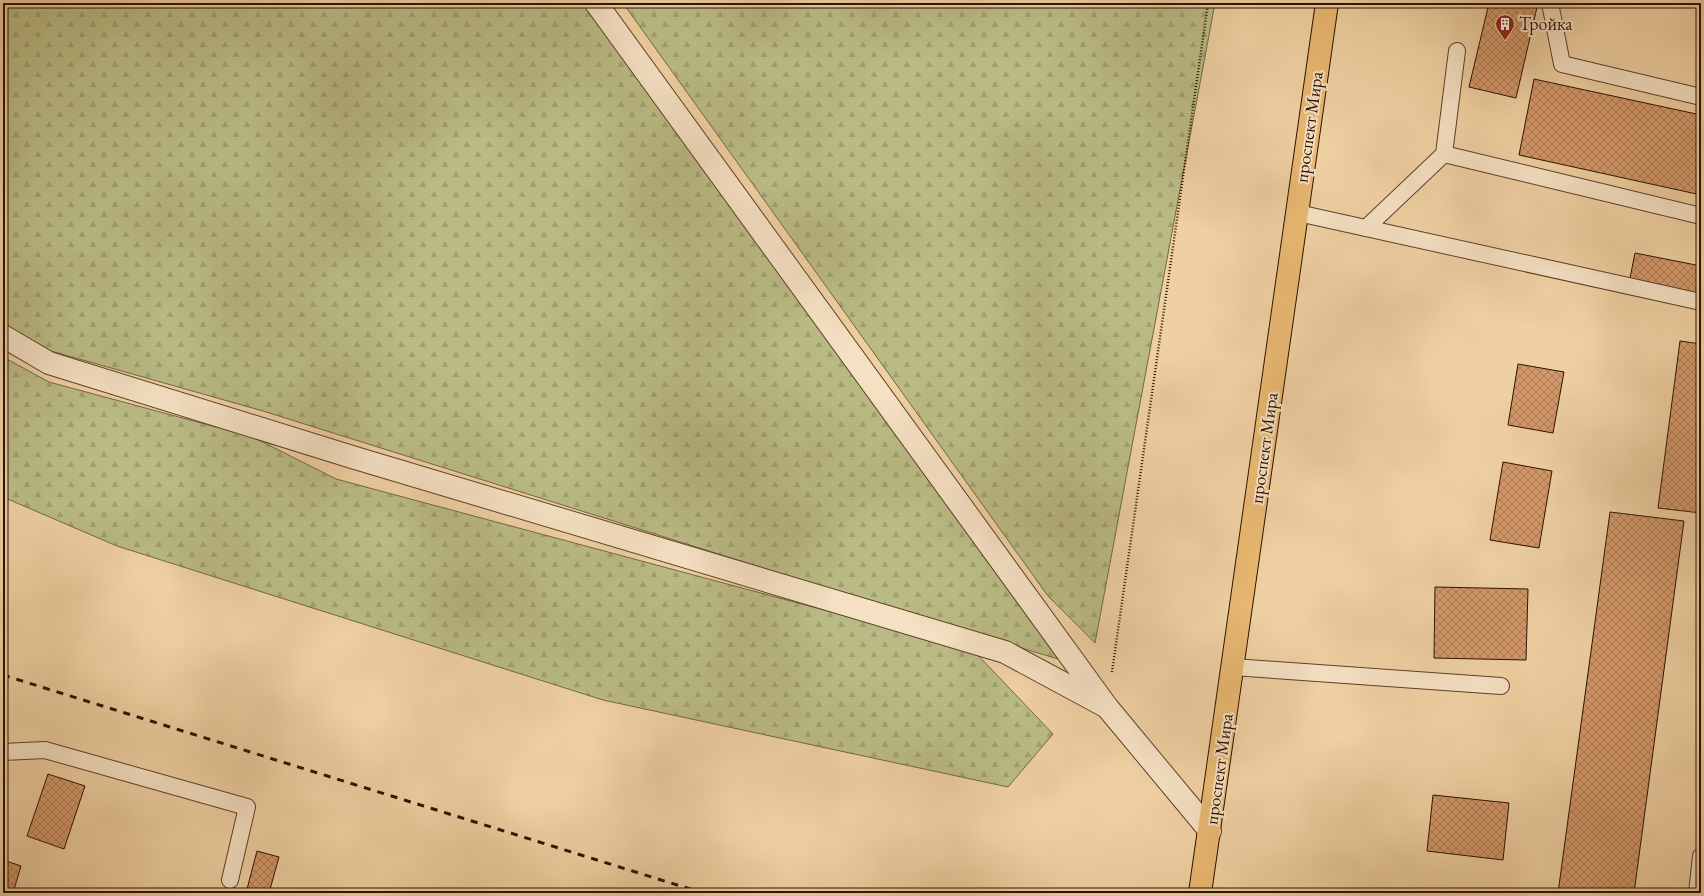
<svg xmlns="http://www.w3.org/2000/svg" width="1704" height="896" viewBox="0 0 1704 896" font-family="'EB Garamond',serif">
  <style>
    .forest { fill: url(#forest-firs); stroke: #746642 }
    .building { fill: url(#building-cross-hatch); stroke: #2e1000 }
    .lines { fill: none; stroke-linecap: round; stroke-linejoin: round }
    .lane-casing { stroke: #5e4028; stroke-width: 18 }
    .street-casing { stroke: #5e4028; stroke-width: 24 }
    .primary-casing { stroke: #2e1000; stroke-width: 24 }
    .path { stroke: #2e1000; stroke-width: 2.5; stroke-dasharray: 1 2; stroke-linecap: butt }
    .lane { stroke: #f5e0c3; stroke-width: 16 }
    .street { stroke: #f5e0c3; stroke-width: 22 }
    .primary { stroke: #e8b871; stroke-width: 22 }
    .rail { stroke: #2e1000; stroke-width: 3; stroke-dasharray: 7 7; stroke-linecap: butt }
    .labels { text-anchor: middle; stroke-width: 4; stroke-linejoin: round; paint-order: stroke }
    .poi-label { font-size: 18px; fill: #2e1000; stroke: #f5e0c3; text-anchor: start }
    .street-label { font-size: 18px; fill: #2e1000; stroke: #f5e0c3 }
  </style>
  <defs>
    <pattern id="forest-firs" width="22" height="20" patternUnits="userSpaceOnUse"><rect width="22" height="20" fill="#babb84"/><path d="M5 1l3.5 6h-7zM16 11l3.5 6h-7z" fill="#a0a070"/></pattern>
    <pattern id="building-cross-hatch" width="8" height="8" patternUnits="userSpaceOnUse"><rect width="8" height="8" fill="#d3986a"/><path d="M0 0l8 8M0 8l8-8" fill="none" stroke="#ac7b55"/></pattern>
  </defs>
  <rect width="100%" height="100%" fill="#efd0a2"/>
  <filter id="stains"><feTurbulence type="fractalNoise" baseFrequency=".005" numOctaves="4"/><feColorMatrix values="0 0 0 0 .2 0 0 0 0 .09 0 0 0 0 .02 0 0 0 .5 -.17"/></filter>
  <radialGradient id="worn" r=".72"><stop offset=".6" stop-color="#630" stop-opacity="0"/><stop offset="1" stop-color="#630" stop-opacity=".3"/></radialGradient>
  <g class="forest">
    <polygon points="3,3 584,3 1058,659 929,620 263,411 51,351 3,323"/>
    <polygon points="623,3 1215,3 1095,643 1048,596"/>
    <polygon points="3,357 49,382 253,437 336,479 973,650 1053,734 1008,787 603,700 117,546 3,497"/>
  </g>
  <g class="building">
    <polygon points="1489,3 1538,3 1516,98 1469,87"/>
    <polygon points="1534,79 1701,115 1701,195 1519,155"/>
    <polygon points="1635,253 1701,266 1701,296 1629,283"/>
    <polygon points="1680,341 1701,344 1701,513 1658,508"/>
    <polygon points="1518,364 1564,372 1553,433 1508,425"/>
    <polygon points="1503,462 1552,471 1539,548 1490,540"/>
    <polygon points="1610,512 1684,521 1634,893 1558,893"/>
    <polygon points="1435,587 1528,589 1526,660 1434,658"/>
    <polygon points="48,774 85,786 64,849 27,836"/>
    <polygon points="1433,795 1509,803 1503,860 1427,851"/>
    <polygon points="257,851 279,857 269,893 246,893"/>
    <polygon points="3,860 21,866 13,893 3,893"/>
  </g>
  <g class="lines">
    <defs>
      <g id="lane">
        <polyline points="1550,3 1562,64 1701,97"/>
        <polyline points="1444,154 1457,51"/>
        <polyline points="1298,213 1701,302"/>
        <polyline points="1366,228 1444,154 1701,216"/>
        <polyline points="1233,667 1501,686"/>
        <polyline points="3,752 45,750 247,807 230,880"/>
        <polyline points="1697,893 1701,856"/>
      </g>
      <g id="street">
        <polyline points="596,3 1107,707 1210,831"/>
        <polyline points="3,336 49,363 352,457 1005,652 1107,707"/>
      </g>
      <polyline id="primary" points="1200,893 1327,3"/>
    </defs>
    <use href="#lane" class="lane-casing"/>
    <use href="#street" class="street-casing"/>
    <use href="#primary" class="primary-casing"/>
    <polyline class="path" points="1112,672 1208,3"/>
    <use href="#lane" class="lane"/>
    <use href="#street" class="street"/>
    <use href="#primary" class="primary"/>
    <polyline class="rail" points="3,675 703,893"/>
  </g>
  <defs>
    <symbol id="building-pin" viewBox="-11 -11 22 30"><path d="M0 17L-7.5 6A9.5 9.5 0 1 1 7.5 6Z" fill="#8f2418" stroke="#f5e0c3"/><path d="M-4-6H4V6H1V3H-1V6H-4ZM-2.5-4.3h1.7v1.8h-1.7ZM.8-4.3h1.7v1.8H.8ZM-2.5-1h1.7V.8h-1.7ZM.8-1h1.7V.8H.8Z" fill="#fff"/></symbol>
  </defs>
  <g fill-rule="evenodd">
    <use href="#building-pin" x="1494" y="13" width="22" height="30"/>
  </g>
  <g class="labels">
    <g class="poi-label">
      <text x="1519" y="30">Тройка</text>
    </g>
    <g class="street-label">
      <text transform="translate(1309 127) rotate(-82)" y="6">проспект Мира</text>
      <text transform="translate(1264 448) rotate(-82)" y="6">проспект Мира</text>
      <text transform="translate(1219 769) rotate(-82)" y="6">проспект Мира</text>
    </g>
  </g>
  <rect width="1704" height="896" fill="none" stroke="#efd0a2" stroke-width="16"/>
  <rect x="4" y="4" width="1696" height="888" fill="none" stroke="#2e1000" stroke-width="2"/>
  <rect x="8" y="8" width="1688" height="880" fill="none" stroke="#2e1000"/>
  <rect width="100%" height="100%" filter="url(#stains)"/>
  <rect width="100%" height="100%" fill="url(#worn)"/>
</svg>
